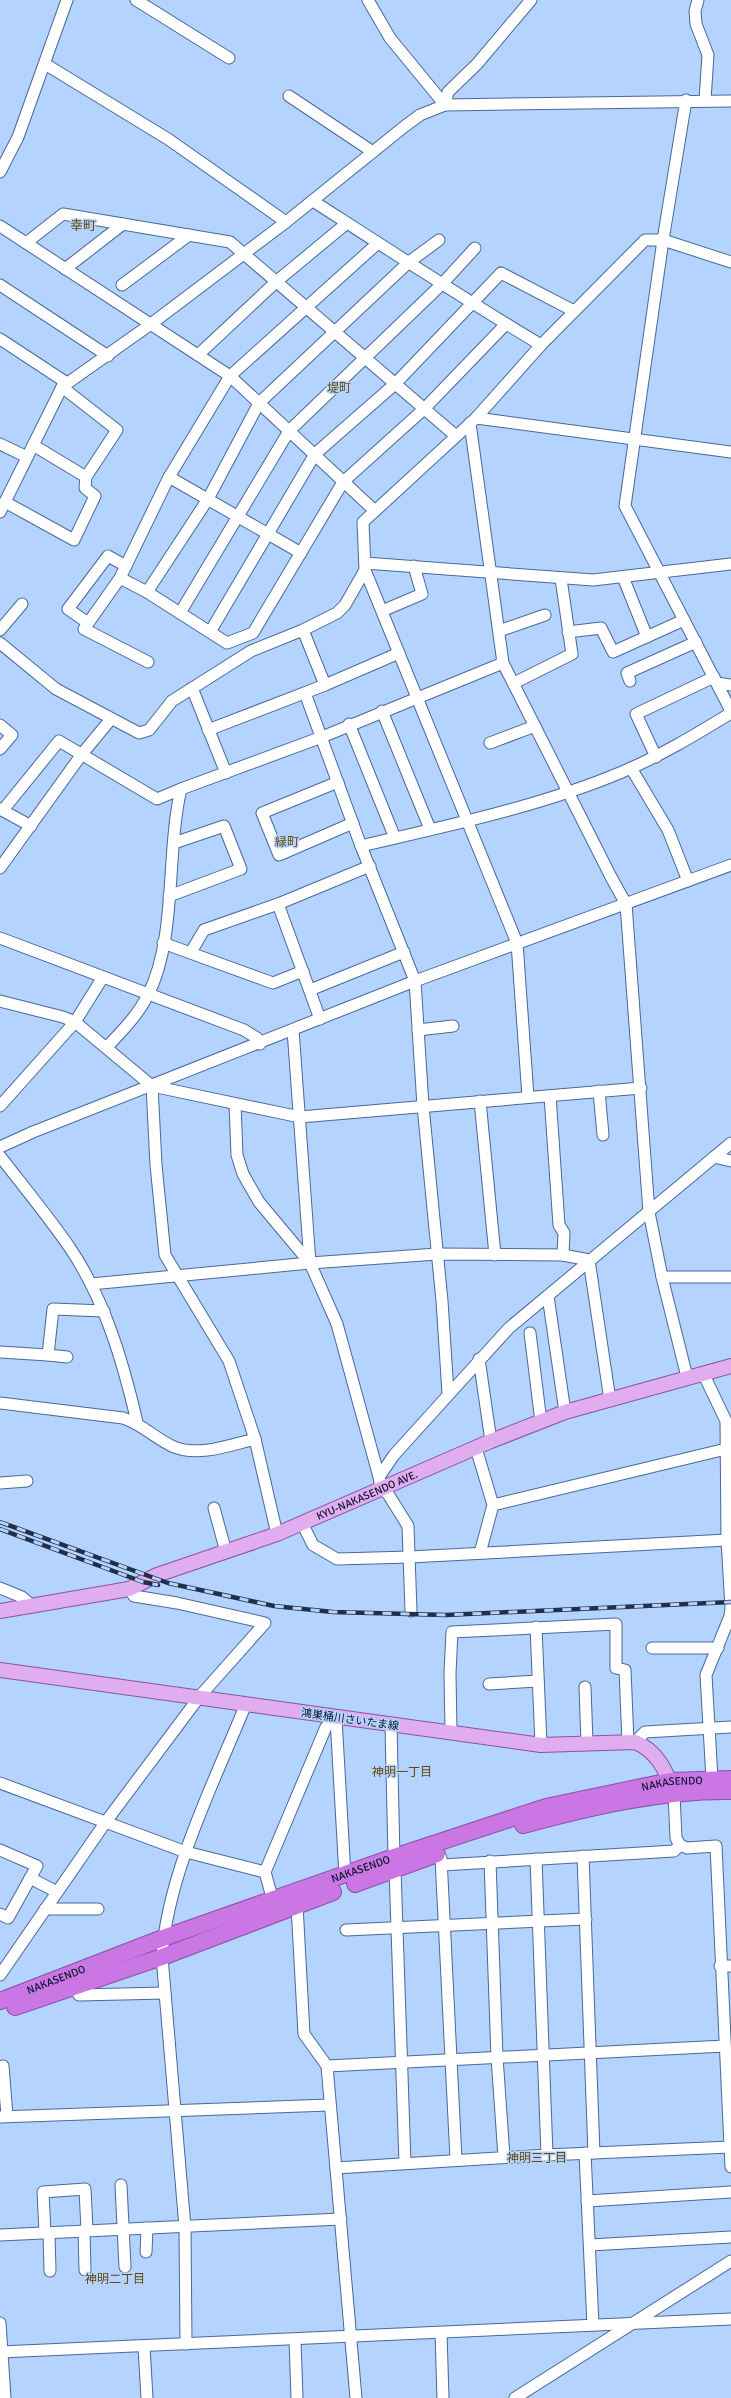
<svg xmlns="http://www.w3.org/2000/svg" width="731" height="2398" viewBox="0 0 731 2398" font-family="Signika,'Noto Sans JP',sans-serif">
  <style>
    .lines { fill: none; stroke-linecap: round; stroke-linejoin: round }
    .minor-casing { stroke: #48699a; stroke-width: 13 }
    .major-casing { stroke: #8754a4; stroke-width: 16 }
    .highway-casing { stroke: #8754a4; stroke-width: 18 }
    .minor { stroke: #fff; stroke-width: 11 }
    .major { stroke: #e0adef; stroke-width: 14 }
    .highway { stroke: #cb76e5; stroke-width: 16 }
    .rail-casing { stroke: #213048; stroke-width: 4.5 }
    .rail { stroke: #b4d3ff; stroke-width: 3; stroke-dasharray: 9; stroke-linecap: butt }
    .labels { text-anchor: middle; stroke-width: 3; stroke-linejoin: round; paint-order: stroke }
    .street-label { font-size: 11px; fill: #09162a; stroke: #b4d3ff }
    .neighbourhood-label { font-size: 12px; fill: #64460d; stroke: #b4d3ff }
    .quarter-label { font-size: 13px; fill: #64460d; stroke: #b4d3ff }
  </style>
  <rect width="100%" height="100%" fill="#b4d3ff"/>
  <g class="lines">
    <defs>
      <g id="minor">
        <polyline points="136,0 229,58"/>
        <polyline points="368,0 390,38 445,105"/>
        <polyline points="698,0 695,11 696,24 708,55 705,100"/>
        <polyline points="45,64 168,139 286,222"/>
        <polyline points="289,96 373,152"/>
        <polyline points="686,100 663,240 625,506 731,711"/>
        <polyline points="445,105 448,92 477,64 531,0"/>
        <polyline points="0,172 18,137 67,0"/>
        <path d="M313 201C389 250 464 299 541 345"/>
        <polyline points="0,226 230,376 375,511"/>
        <polyline points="26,243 63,214 230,242 456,436"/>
        <polyline points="65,269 123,224"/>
        <polyline points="0,285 108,356"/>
        <polyline points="122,285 189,235"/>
        <polyline points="0,339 67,383"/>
        <polyline points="198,355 277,281 347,223"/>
        <polyline points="476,418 731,452"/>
        <polyline points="470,423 503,663 611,877 626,904 649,1212 662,1277 687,1377"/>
        <polyline points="0,444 27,457"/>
        <polyline points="33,445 86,477"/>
        <polyline points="169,477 301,553"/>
        <polyline points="5,502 74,540 95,496 85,488 86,477 117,430 62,387"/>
        <polyline points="0,512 62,387 151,324 286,222 405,126 420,115 445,105 731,101"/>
        <polyline points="365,563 593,580 731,564"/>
        <polyline points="623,577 647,637"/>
        <polyline points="120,578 147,592 227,643 253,633 343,482 424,409 506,324"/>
        <polyline points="147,592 208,499 259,403 409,262 439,240"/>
        <polyline points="382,611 422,594 414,566"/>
        <polyline points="180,613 289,431 443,283 475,248"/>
        <polyline points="88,623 68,609 108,556 126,566"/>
        <polyline points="0,630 22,604"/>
        <polyline points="303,630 325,685"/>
        <polyline points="499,631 545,615"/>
        <polyline points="210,632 315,454 395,384 501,273 574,311"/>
        <polyline points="568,632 601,628 613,652 684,620"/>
        <polyline points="0,643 56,689 139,733 149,730 172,701 251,651 303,630 337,613 345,605 365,570"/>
        <polyline points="148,662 84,629 120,578 169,477 230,376 378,243"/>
        <polyline points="630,681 627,673 696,642"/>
        <polyline points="514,683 572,654 561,579"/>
        <polyline points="717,683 731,685"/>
        <polyline points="192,688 226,773"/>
        <polyline points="305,693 361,846 415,981 423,1106 442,1301 448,1393"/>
        <polyline points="382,711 430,829"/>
        <polyline points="349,724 395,838"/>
        <polyline points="0,725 12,735 0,749"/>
        <polyline points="208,730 325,685 399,653"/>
        <polyline points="490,743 535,726"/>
        <polyline points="656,757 636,714 714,677"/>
        <polyline points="631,768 668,830 688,881"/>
        <polyline points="338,782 262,813 279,855 353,823"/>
        <polyline points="0,809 31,826"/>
        <polyline points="3,810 59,741 157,799 181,789"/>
        <path d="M361 846C446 826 542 806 622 772 660 756 695 735 731 713"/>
        <polyline points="0,868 82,754 111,719"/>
        <polyline points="169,896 241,869 224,826 174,843"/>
        <polyline points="278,904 320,1019"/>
        <polyline points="0,938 244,1030 257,1038 260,1044"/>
        <polyline points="163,943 273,983 303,971"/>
        <polyline points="191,952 204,930 278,904 370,866"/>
        <polyline points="310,990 404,952"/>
        <polyline points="0,1001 63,1017 75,1022 152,1086 300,1117 641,1088"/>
        <polyline points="293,1030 310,1263"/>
        <polyline points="418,1030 453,1026"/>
        <path d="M107 1047C122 1031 138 1015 148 995 177 938 166 852 181 789L322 737 503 663"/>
        <polyline points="152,1086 156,1165 165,1255 229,1361 255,1439 277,1534"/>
        <polyline points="599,1091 603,1135"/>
        <polyline points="550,1096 559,1225 564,1233 563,1255"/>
        <polyline points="528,1097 517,943 365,570 363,522 476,418 541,345 645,240 663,240 731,262"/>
        <polyline points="480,1101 495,1255"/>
        <polyline points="235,1105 237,1155 243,1174 259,1202 310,1263 337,1324 379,1477 381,1488 388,1494 408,1526 411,1611"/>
        <polyline points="0,1106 75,1022 103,977"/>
        <polyline points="0,1147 33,1132 415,981 731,865"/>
        <path d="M0 1156C23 1186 48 1216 70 1248 105 1300 123 1362 137 1422"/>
        <polyline points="714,1157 731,1161"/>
        <polyline points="589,1260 610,1400"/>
        <polyline points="662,1277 731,1277"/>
        <polyline points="91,1284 310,1263 437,1254 563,1255 589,1260"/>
        <polyline points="548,1296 565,1412"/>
        <polyline points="530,1333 541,1422"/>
        <polyline points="0,1352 48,1355"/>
        <polyline points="67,1357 48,1355 53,1309 104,1311"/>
        <polyline points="479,1359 491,1441"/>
        <polyline points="703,1373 726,1421 727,1540 731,1608 730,1616 706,1675 712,1779"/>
        <path d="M0 1403 123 1418C142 1424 156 1439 174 1447 199 1457 230 1445 255 1439"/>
        <polyline points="476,1448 493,1505 480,1553"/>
        <polyline points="379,1477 394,1455 509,1328 731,1143"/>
        <polyline points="0,1483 27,1481"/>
        <polyline points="493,1505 726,1449"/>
        <polyline points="214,1508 226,1552"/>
        <polyline points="302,1523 313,1545 337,1559 410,1557 727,1540"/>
        <polyline points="0,1588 22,1597 31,1605"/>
        <polyline points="536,1627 541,1745"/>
        <polyline points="652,1648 718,1648"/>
        <polyline points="489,1684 538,1681"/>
        <polyline points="585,1687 587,1743"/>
        <polyline points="336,1718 345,1876"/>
        <polyline points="391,1725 394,1857"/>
        <polyline points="451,1732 450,1673 452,1632 616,1624 616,1668 625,1670 628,1742"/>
        <polyline points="635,1742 645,1732 731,1727"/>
        <polyline points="0,1783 186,1852 265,1872"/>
        <polyline points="674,1794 676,1838 680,1845"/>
        <polyline points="0,1850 37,1866 8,1918 0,1914"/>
        <polyline points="583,1856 594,2153"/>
        <polyline points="441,1858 456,2159"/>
        <polyline points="536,1859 547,2155"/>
        <polyline points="490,1861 497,2057 504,2157"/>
        <polyline points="442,1865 674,1851 680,1845 687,1848 716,1846 731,2167"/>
        <polyline points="395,1870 405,2163"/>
        <polyline points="30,1878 57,1892"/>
        <polyline points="273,1901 265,1872 326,1727 336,1718"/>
        <polyline points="297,1905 304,2034 327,2066 356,2398"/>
        <polyline points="45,1909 98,1909"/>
        <polyline points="346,1930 586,1919"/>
        <polyline points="720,1966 731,1966"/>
        <polyline points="0,1975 105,1823 200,1696 265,1623 177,1603 134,1596 129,1589"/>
        <polyline points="74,1985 79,1995 165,1993"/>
        <polyline points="3,2066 7,2116"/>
        <polyline points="327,2066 725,2046"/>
        <polyline points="0,2117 329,2105"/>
        <polyline points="585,2153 593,2325"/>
        <polyline points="336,2168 547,2155 730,2147"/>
        <polyline points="121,2185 125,2267"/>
        <polyline points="587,2201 731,2192"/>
        <polyline points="84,2230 85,2270"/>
        <polyline points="45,2233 43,2192 85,2189 87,2230"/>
        <polyline points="49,2233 50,2271"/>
        <polyline points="0,2235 341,2219"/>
        <polyline points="590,2245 731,2237"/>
        <polyline points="146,2252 147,2228"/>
        <polyline points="0,2323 5,2398"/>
        <polyline points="441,2333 443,2398"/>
        <polyline points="295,2340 297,2398"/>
        <path d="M186 2344 185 2227 162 1957C167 1875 215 1780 246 1704"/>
        <polyline points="144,2347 147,2398"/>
        <polyline points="0,2352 731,2319"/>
        <polyline points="515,2398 731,2261"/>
      </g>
      <g id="major">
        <path id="s1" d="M0 1611 129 1589 157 1575 277 1534 491 1441 565 1412 731 1366"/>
        <path d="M0 1670 541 1745 635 1742C657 1751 666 1770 673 1791"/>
      </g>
      <g id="highway">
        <path d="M523 1825C590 1807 661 1790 731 1791"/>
        <polyline points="355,1884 437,1854"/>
        <path id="s2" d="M0 2001 163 1938 394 1857 546 1807 670 1781 731 1779"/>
        <polyline points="15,2007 162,1957 333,1892"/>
      </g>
    </defs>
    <use href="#minor" class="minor-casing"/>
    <use href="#major" class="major-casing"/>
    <use href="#highway" class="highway-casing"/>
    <use href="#minor" class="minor"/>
    <use href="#major" class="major"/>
    <use href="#highway" class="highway"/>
    <defs>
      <g id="rail">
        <polyline points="0,1522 168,1583 274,1606 333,1612 446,1615 731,1602"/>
        <polyline points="0,1529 143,1582 158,1585"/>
      </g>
    </defs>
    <use href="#rail" class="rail-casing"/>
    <use href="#rail" class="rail"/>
  </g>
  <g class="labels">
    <g class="street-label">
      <text dy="4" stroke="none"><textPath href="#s1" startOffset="387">KYU-NAKASENDO AVE.</textPath></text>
      <text transform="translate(350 1719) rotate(8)" y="4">鴻巣桶川さいたま線</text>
      <text dy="4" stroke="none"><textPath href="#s2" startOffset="708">NAKASENDO</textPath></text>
      <text dy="4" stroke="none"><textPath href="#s2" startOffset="384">NAKASENDO</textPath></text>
      <text dy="4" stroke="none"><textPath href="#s2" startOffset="60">NAKASENDO</textPath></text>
    </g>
    <g class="neighbourhood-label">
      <text x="339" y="392">堤町</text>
      <text x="287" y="846">緑町</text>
      <text x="402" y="1776">神明一丁目</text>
      <text x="537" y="2162">神明三丁目</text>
      <text x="115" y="2283">神明二丁目</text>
    </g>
    <g class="quarter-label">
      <text x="83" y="230">幸町</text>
    </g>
  </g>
</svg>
